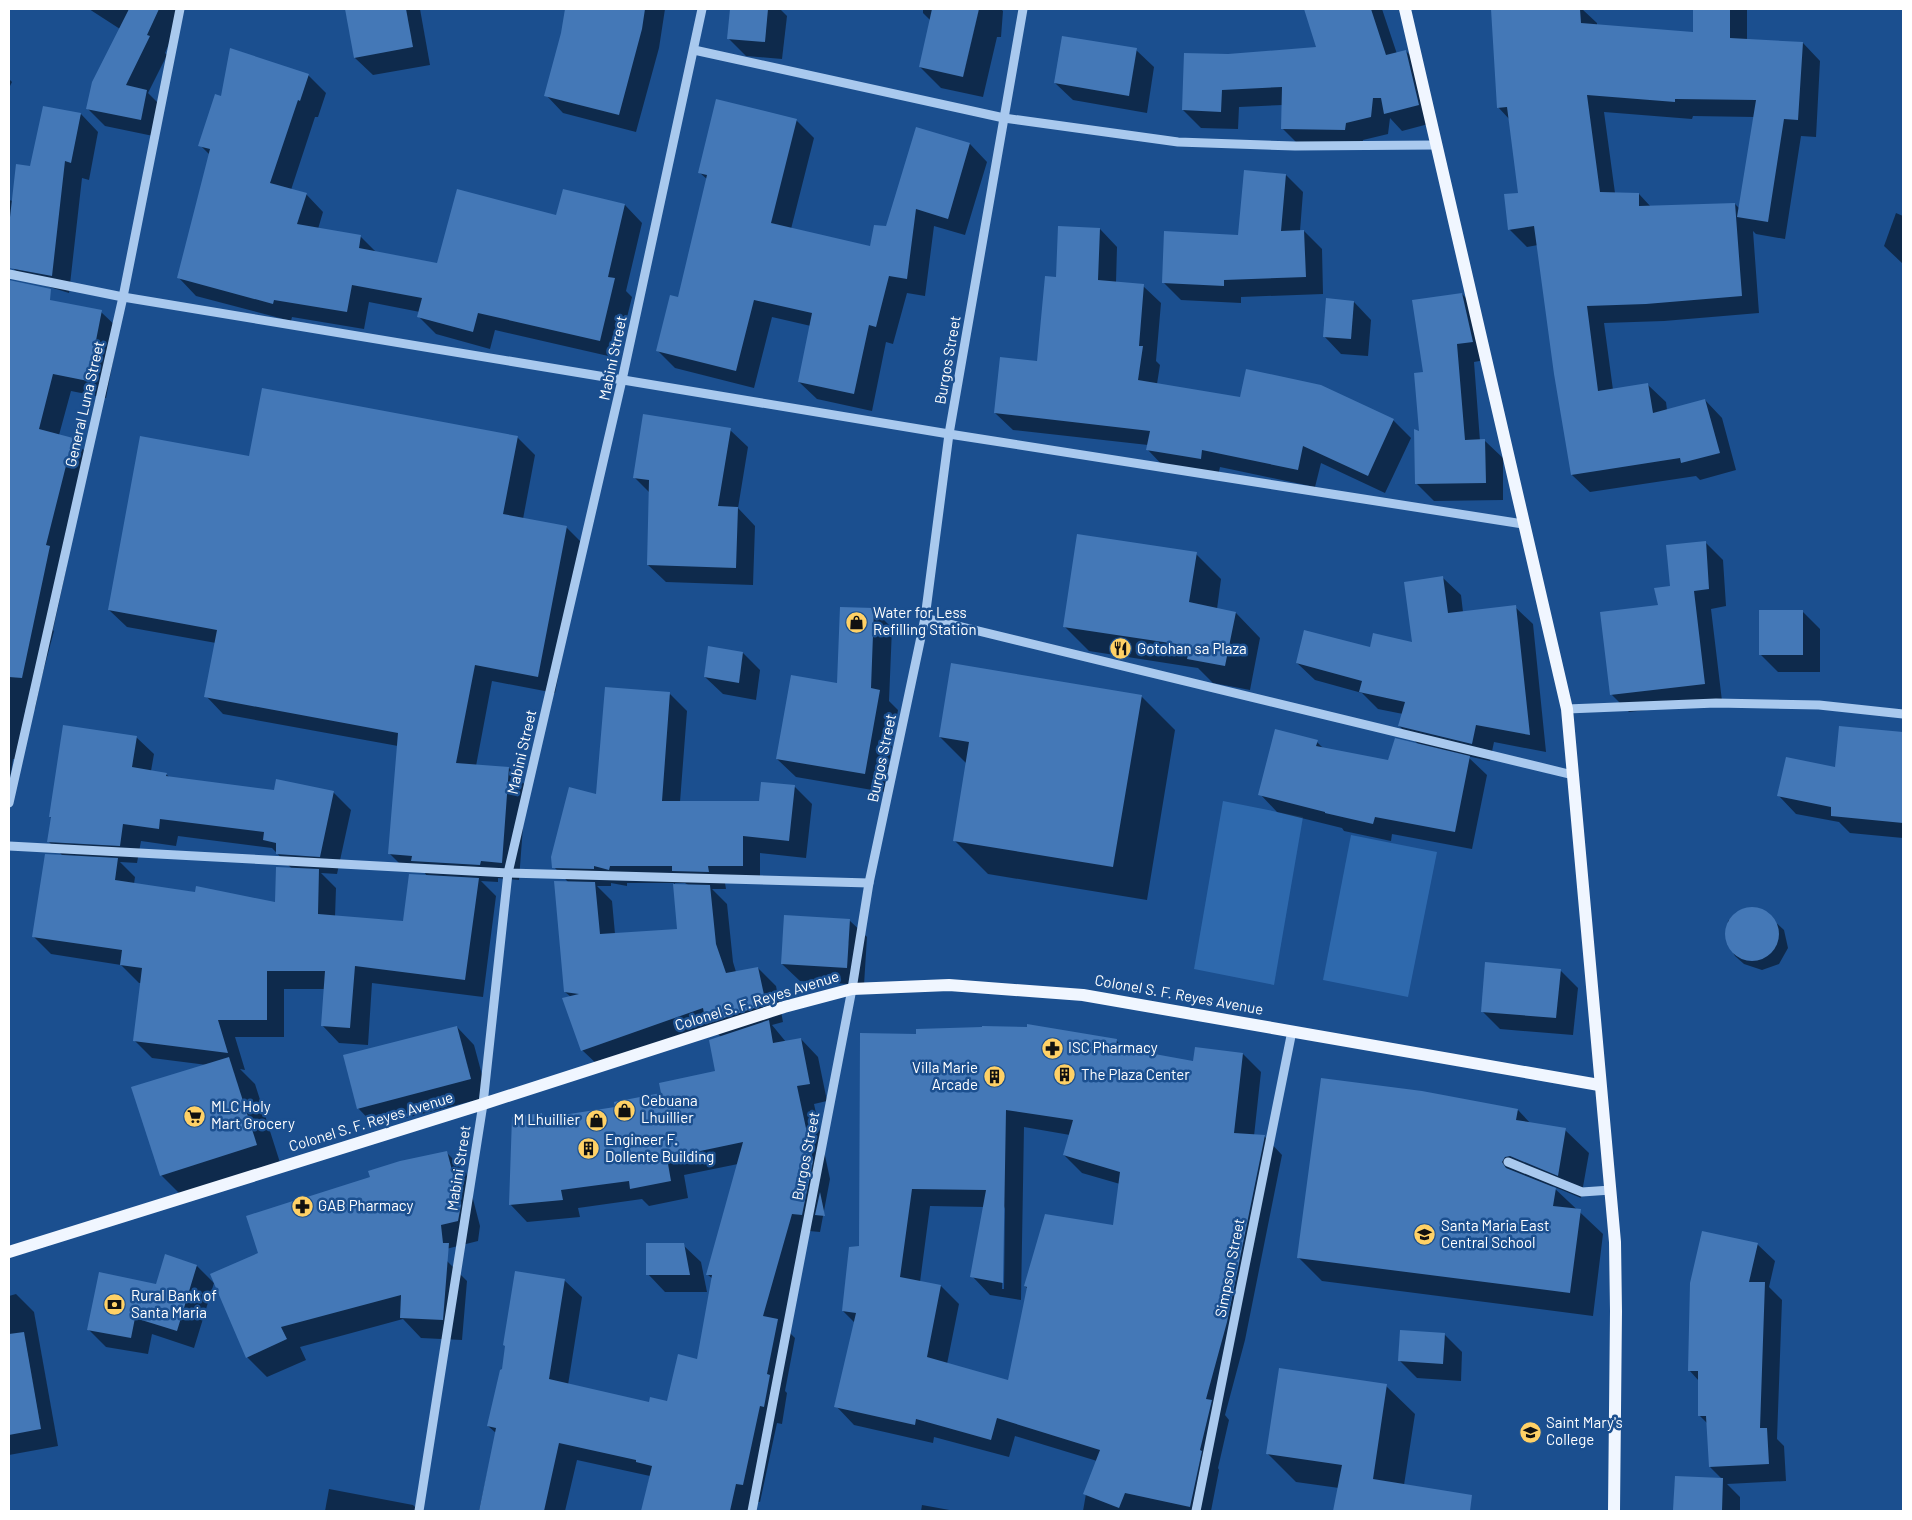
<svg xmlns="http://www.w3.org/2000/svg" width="1912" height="1520" viewBox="0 0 1912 1520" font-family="Barlow,sans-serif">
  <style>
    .green { fill: #2e69ad }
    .shadow { fill: #0007; fill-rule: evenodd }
    .building { fill: #4478b7; fill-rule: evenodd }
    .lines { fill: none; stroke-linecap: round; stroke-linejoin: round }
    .minor { stroke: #a9c9ee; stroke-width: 9 }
    .major { stroke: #f0f6ff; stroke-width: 12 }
    .labels { text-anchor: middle; stroke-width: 5; stroke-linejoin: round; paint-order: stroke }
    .street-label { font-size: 15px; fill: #fff; stroke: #1b4f8f }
    .poi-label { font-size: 15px; fill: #fff; stroke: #1b4f8f; text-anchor: start }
  </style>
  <rect width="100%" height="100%" fill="#1b4f8f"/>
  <g class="green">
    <polygon points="1223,801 1303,817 1274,985 1194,969"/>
    <polygon points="1351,835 1437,852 1408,997 1323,980"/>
  </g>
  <g class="shadow">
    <polygon points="89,9 184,9 165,53 167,55 148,93 164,109 158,137 105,126 88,109 120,29"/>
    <polygon points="346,9 420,9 430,65 373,75 355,58"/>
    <polygon points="566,9 665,9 659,48 636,132 563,113 546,95 562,33"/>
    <polygon points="731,9 780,9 787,16 782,59 746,56 728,38"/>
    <polygon points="923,9 1001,9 1003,11 1001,37 997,37 983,97 941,88 920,67 931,21 923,13"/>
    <polygon points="1305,9 1382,9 1397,54 1406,51 1423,69 1436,122 1402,131 1390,118 1388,134 1363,140 1362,147 1300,146 1282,128 1283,105 1239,107 1238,129 1201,128 1183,110 1228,55 1318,48"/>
    <path d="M1523 9H1582L1597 23V26L1694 33V9H1747V40L1803 43 1820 61 1816 137 1801 136 1785 239 1756 234 1753 231 1759 313 1664 321 1604 323 1613 390 1648 385 1666 402 1667 410 1705 400 1722 418 1736 470 1700 480 1696 476 1590 492 1572 475 1538 245 1527 247 1509 229 1519 194 1510 120 1498 107 1492 11ZM1604 112 1692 119 1693 116 1754 117 1740 209 1735 204 1651 207 1639 194 1615 193Z"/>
    <polygon points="1136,50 1154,67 1147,113 1073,100 1055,83"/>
    <polygon points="308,75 326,93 318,117 315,117 291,190 306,194 323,212 318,229 360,236 376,252 438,264 557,217 625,205 642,223 626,291 632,297 617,358 495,330 490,349 436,334 419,317 420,312 369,302 364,329 292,317 291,321 196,296 179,278 210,155 200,145 222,97"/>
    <polygon points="9,79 12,82 9,88"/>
    <polygon points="81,114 98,132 89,180 82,178 69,293 24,279 9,264 9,200 13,201 31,167"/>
    <polygon points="796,120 814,138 791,229 871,248 887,228 917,129 970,144 987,162 965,235 934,226 925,296 907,293 893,344 886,342 872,411 817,399 799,382 811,326 772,317 754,388 675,368 657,350 679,299 708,180 700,173"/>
    <polygon points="1286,175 1303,192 1300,231 1304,231 1322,249 1323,294 1241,297 1241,303 1181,300 1163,282 1239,236"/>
    <polygon points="1896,213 1903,216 1903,264 1884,246"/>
    <polygon points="1100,229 1117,247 1116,283 1143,286 1161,303 1156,361 1160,365 1157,384 1241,399 1393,420 1411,438 1385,493 1321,463 1315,487 1220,467 1218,476 1165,468 1148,450 1148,445 1013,430 995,413 1038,362 1057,278"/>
    <polygon points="1462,294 1480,312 1490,359 1474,362 1480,441 1485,441 1503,458 1503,500 1434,501 1416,483 1420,433"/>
    <polygon points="9,295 101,312 119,329 106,398 71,391 59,435 72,439 90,456 63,562 67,565 53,630 54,631 42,676 35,709 26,707 17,759 13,759 9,787"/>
    <polygon points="1354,302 1371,320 1368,356 1341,354 1324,336"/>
    <polygon points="730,430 748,447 738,508 755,526 753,585 666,582 648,565 650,493 634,477"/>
    <path d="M517 437 535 455 523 519 566 527 584 545 555 693 492 681 476 766 509 768 526 786 519 880 498 878V882L481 881 496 896 483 997 372 983 368 1045 339 1043 322 1025 325 989H284V1037H235L245 1070 240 1069 255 1084 283 1172 187 1201 161 1175 207 1065 152 1058 134 1040 142 983H139L121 965 51 954 33 936 63 856 48 841 52 818 50 817 136 737 154 754 151 771 166 774 170 778 275 791 333 792 351 810 337 874 321 873 336 888 335 917 404 922 427 876 424 872 407 871 390 854 398 746 223 714 206 696 216 643 127 627 109 610 250 458ZM178 836 272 848 292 869 276 904 134 884 135 877 120 862 137 863 141 841 176 846Z"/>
    <polygon points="1705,542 1723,560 1726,606 1711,609 1722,701 1629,712 1611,694 1671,587"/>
    <polygon points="1196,554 1221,579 1217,609 1236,613 1260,638 1250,690 1213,683 1198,668 1089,651 1064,626"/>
    <polygon points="1443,578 1461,595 1463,612 1515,607 1533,624 1546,752 1494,742 1490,761 1467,756 1487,775 1472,849 1392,834 1391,841 1344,831 1342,828 1277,812 1260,794 1317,742 1324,749 1389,762 1419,745 1399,726 1403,714 1378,709 1362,693 1315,680 1297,663 1371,648 1414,644"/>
    <polygon points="874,610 892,628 889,701 898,710 884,792 796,777 777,759 838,684"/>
    <polygon points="1802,611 1820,629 1820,672 1778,672 1760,654"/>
    <polygon points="743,653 760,670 756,700 723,694 705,677"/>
    <path d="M670 694 687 711 680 802H760L795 787 812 804 806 858 760 853V883H725L726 889H712L727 904 733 962 736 972 758 968 776 986 783 1022 772 1025 786 1042 801 1039 818 1057 827 1101 814 1104 830 1179 820 1232 809 1231 783 1326 795 1338 785 1391 787 1393 782 1424 777 1423 760 1502 754 1501 751 1511H642L650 1476 577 1460 565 1511H479L496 1433 488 1426 564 1280 582 1297 568 1385 650 1403 668 1402 698 1360 713 1279 708 1275 738 1164 684 1175 688 1198 649 1206 642 1199 578 1208 580 1217 527 1222 510 1204 541 1114 546 1119 616 1108 662 1094 716 1072 721 1037 712 1028 600 1067 582 1050 571 997 565 992 568 882 554 867 597 795ZM611 883 627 886V883H674L678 930 615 934 612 901 597 886H611ZM675 883H685L688 885H674Z"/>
    <polygon points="1141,696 1175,730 1147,900 988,874 954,840 967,764 940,737"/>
    <polygon points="1840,727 1903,733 1903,838 1850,833 1839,822 1796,814 1779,796 1836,768"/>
    <polygon points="1742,909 1761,909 1784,930 1788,948 1779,964 1762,970 1744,964 1735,956 1726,940 1728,921"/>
    <polygon points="849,920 867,937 864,985 800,981 782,964"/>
    <polygon points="1560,970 1578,988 1573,1035 1500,1029 1482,1011"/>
    <polygon points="457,1027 474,1045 488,1097 375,1126 358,1108"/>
    <path d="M861 1034 1116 1040 1126 1050 1194 1063 1243 1054 1261 1072 1254 1136H1264L1282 1155 1245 1340 1225 1415 1229 1420 1218 1468 1219 1470 1211 1511H1083L1087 1488 1097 1461 1015 1436 1009 1457 934 1437 933 1443 854 1425 836 1406 855 1323 843 1311 860 1248ZM1024 1127 1070 1135 1064 1155 1082 1173 1120 1184 1115 1227 1025 1286 1028 1289 1009 1382 947 1364 959 1304 941 1286 920 1282 930 1206 984 1207 972 1276 990 1295 1021 1300ZM1005 1206 1004 1289H1002L1003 1212Z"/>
    <polygon points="1518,1110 1531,1124 1565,1130 1589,1153 1581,1198 1552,1186 1603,1234 1593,1316 1322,1281 1299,1258"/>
    <polygon points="446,1152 466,1172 480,1226 478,1241 418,1256 447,1261 467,1281 462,1340 421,1338 403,1319 300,1347 306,1360 267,1377 247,1357 260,1254 308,1203"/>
    <polygon points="1757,1244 1775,1261 1769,1287 1782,1300 1777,1439 1784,1446 1786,1481 1727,1484 1740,1497 1740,1511 1676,1511 1675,1510 1722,1479 1710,1467 1708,1424 1699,1415 1699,1381 1689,1370"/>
    <polygon points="683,1245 701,1262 707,1292 665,1292 648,1274"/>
    <polygon points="197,1266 214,1283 194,1348 152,1334 148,1354 106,1347 88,1329 156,1285"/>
    <polygon points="16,1294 34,1312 58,1446 9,1455 9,1296"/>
    <polygon points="1444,1334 1462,1352 1461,1381 1417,1378 1400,1361"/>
    <polygon points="1386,1386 1415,1414 1404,1485 1423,1488 1446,1511 1335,1511 1339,1488 1296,1482 1267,1453"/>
    <polygon points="329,1489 413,1505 419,1511 325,1511"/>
    <polygon points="922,1505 955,1511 921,1511"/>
  </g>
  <g class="building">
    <polygon points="129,9 159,9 147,35 150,36 126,85 147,90 141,120 86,109 92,82"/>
    <polygon points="345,9 406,9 413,47 354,58"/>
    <polygon points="565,9 645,9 642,29 619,115 544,96 561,33"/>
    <polygon points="730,9 768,9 765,42 727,39"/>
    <polygon points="932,9 979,9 963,77 919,67"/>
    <polygon points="1304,9 1371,9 1386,55 1406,50 1419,105 1384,114 1381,98 1373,98 1371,117 1346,123 1345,130 1281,129 1282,87 1222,90 1221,112 1182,110 1184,53 1228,54 1316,47"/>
    <polygon points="1491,9 1580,9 1581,23 1693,32 1693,9 1730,9 1730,38 1803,42 1798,120 1784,119 1768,222 1737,217 1756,100 1675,99 1675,102 1587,95 1600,192 1639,193 1639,206 1735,203 1742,296 1646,304 1587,306 1598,391 1648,383 1653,413 1705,399 1720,453 1681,463 1680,458 1571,475 1554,374 1534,226 1508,230 1504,194 1518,193 1507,107 1497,108"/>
    <polygon points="1062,36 1137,48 1129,96 1054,83"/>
    <polygon points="230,48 309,74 300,101 298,100 270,183 307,193 297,224 361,235 359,248 437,263 457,189 556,215 563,189 625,204 608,277 615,278 600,341 478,313 473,332 417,317 422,298 352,285 347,312 274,300 273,304 177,278 210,149 198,146 215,94 221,96"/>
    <polygon points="716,99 797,119 771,223 870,246 874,225 886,226 916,127 970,143 948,219 916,209 907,279 889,276 876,327 869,325 854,394 798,382 812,313 754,300 736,371 656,351 670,295 678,297 707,175 698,173"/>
    <polygon points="43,106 81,113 71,163 65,161 52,276 9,268 9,226 16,164 30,166"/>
    <polygon points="1244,170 1286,174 1281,231 1304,230 1306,277 1224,280 1224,286 1162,283 1164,231 1238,235"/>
    <polygon points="1058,226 1100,228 1098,280 1144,284 1139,346 1143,346 1138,380 1240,397 1246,369 1321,385 1394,419 1368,476 1303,446 1298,470 1202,450 1201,459 1146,450 1150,431 994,413 1000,357 1037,361 1045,276 1056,277"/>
    <polygon points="9,280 51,289 50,300 102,310 88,381 53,374 39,429 73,438 46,545 50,546 22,678 9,677"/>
    <polygon points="1462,293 1473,342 1457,344 1465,440 1485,439 1486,483 1415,484 1414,429 1419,431 1414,373 1423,372 1412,300"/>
    <polygon points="1326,298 1354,301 1351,339 1323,337"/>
    <polygon points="262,388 518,436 503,514 567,526 538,677 475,665 456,763 509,767 502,863 481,861 480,865 411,861 412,856 388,854 398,733 204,697 217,630 108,610 140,436 249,456"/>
    <polygon points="643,414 731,428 718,506 738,507 736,568 647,565 649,480 633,478"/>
    <polygon points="1077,534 1197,552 1189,602 1236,612 1225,666 1187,659 1190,646 1063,627"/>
    <polygon points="1706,541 1709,589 1694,591 1705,684 1610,695 1600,612 1658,605 1654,588 1670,586 1666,545"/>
    <polygon points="1443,576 1448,613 1516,605 1530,735 1476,725 1472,744 1398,726 1405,702 1359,692 1362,681 1296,663 1304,630 1370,647 1373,633 1412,642 1404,582"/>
    <polygon points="840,607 874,608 871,688 880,690 865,774 776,759 791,675 837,683"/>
    <rect x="1759" y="610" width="44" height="45"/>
    <polygon points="708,646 743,652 739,683 704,677"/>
    <polygon points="951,663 1142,695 1113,867 953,841 969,742 939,737"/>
    <polygon points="605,687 670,692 662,801 759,801 761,782 795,785 789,841 743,836 743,866 708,866 709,872 672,871 672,866 610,866 609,870 594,866 594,869 552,868 551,857 569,787 596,794"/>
    <polygon points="63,725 137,736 132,767 167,773 166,776 274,790 276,779 334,791 320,857 276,854 276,843 263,840 264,832 160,819 159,829 123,824 120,846 47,842 51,817 49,817"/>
    <polygon points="1839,726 1903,732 1903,823 1831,816 1831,807 1777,796 1786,757 1835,767"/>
    <polygon points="1275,729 1318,740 1316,746 1388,760 1395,738 1470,756 1455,832 1375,817 1373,824 1325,813 1325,812 1258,795"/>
    <polygon points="45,854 118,858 115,880 195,892 196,886 275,902 276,867 319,869 318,914 403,921 409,874 479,878 465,980 355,966 350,1028 321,1026 325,971 267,971 267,1020 218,1020 228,1053 133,1041 142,968 120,965 122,950 32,937"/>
    <polygon points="554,881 595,882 600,934 677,929 673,884 710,885 716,944 726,973 758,967 766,1004 706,1024 703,1008 581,1051 562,998 579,994 564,992"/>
    <circle cx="1752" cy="934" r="27"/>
    <polygon points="784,915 850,919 847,968 781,964"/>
    <polygon points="1485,962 1561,969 1556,1018 1481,1012"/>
    <polygon points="769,1020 773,1043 801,1038 810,1084 797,1086 813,1161 802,1215 792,1214 763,1316 778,1319 767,1374 770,1375 764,1407 760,1406 743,1485 736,1484 730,1511 641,1511 652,1466 636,1462 636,1460 559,1443 544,1511 479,1511 496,1428 487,1426 500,1370 502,1369 505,1346 503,1345 515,1271 565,1279 549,1379 649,1402 650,1397 667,1401 678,1354 697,1359 712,1275 706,1275 743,1142 667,1158 671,1181 630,1189 629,1181 561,1190 563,1200 509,1205 512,1117 542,1113 543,1118 615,1107 614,1102 661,1093 659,1083 715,1071 709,1040"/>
    <path d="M1027 1024 1117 1039 1116 1047 1193 1061 1195 1047 1243 1053 1234 1133 1265 1135 1227 1322 1206 1399 1212 1400 1200 1450 1202 1451 1190 1507 1125 1493 1119 1508 1083 1494 1100 1450 997 1418 991 1440 916 1419 915 1425 834 1407 856 1313 842 1311 849 1247 859 1246 860 1033 916 1034V1029L982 1027V1026L1027 1027ZM1006 1110 1073 1120 1063 1155 1120 1172 1113 1225 1045 1214 1024 1286 1027 1287 1008 1380 927 1357 941 1285 900 1277 912 1189 986 1190 970 1277 1003 1283Z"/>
    <polygon points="457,1026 471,1079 357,1109 343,1055"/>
    <polygon points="229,1057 257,1145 160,1176 131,1087"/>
    <polygon points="1321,1078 1422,1091 1518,1109 1516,1120 1566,1128 1558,1176 1510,1156 1505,1157 1502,1162 1506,1168 1556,1188 1553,1206 1581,1209 1570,1293 1297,1258"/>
    <polygon points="447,1151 461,1205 458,1221 441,1225 443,1243 449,1243 443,1320 400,1318 401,1295 281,1327 287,1339 246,1358 210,1274 258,1253 246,1216 293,1201 307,1202 307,1197 370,1177 368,1171 400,1161"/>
    <polygon points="820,1192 825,1216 815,1215"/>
    <polygon points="1702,1231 1758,1243 1749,1282 1765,1282 1760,1428 1767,1428 1769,1464 1709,1467 1706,1416 1698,1416 1698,1371 1688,1371 1690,1283"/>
    <polygon points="646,1243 684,1243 690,1275 646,1275"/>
    <polygon points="165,1254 197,1265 177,1331 135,1318 131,1338 87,1330 99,1272 156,1284"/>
    <polygon points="1400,1330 1445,1333 1443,1364 1398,1361"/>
    <polygon points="24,1332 41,1429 9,1435 9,1334"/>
    <polygon points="1279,1368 1387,1384 1373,1479 1472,1495 1470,1511 1333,1511 1342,1465 1266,1454"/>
    <polygon points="1675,1476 1723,1478 1722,1511 1673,1510"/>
  </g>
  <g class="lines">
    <g class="minor">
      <polyline points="694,50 1004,118 1178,142 1295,146 1436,145"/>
      <polyline points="9,274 123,297 949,434 1523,524"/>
      <polyline points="925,618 1573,775"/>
      <polyline points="1567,709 1716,703 1819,705 1903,714"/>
      <polyline points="9,803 123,297 180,9"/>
      <polyline points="9,846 508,873 869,883"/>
      <polyline points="1508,1162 1582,1192 1611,1190"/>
      <polyline points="419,1511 483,1104 508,873 622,380 702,9"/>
      <polyline points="752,1511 852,989 869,883 925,618 949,434 1023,9"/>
      <polyline points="1196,1511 1292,1031"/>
    </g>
    <g class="major">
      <polyline points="1405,9 1567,709 1615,1242 1616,1311 1614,1511"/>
      <polyline points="9,1252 483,1104 784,1007 852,989 949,985 1083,995 1599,1085"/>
    </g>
  </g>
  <defs>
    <symbol id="shop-disc" viewBox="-11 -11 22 22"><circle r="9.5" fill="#ffd166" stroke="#1b4f8f"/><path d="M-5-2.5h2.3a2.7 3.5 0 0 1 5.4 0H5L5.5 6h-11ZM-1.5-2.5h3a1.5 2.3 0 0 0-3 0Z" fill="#111"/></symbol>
    <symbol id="restaurant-disc" viewBox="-11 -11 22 22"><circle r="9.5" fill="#ffd166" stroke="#1b4f8f"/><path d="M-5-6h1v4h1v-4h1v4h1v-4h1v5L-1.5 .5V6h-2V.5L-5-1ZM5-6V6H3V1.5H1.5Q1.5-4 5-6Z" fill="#111"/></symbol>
    <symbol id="pharmacy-disc" viewBox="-11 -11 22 22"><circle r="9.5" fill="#ffd166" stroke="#1b4f8f"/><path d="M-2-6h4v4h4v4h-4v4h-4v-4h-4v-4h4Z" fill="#111"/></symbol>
    <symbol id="building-disc" viewBox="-11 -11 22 22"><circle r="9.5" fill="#ffd166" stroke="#1b4f8f"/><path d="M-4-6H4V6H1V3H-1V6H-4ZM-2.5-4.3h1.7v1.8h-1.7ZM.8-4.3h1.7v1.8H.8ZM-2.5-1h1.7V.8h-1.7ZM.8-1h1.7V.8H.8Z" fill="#111"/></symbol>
    <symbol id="supermarket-disc" viewBox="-11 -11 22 22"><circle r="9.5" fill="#ffd166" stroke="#1b4f8f"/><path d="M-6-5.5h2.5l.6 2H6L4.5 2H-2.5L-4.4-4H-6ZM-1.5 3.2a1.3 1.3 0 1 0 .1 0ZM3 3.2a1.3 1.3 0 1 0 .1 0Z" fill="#111"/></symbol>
    <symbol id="school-disc" viewBox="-11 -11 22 22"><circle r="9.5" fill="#ffd166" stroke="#1b4f8f"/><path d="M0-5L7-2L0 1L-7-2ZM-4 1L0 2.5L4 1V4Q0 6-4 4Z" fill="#111"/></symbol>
    <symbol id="bank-disc" viewBox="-11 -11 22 22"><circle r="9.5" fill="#ffd166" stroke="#1b4f8f"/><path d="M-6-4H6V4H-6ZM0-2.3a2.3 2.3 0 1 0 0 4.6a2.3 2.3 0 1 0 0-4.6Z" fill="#111"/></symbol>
    <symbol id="university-disc" viewBox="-11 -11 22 22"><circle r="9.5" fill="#ffd166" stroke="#1b4f8f"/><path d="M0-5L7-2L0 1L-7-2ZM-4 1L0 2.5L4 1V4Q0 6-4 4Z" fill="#111"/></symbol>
  </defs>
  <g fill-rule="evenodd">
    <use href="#shop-disc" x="844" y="610" width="25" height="25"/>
    <use href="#restaurant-disc" x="1108" y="636" width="25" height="25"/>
    <use href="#pharmacy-disc" x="1040" y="1036" width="25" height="25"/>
    <use href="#building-disc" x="1052" y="1062" width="25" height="25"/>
    <use href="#building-disc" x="982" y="1064" width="25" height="25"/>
    <use href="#shop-disc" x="612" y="1098" width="25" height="25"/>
    <use href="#supermarket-disc" x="182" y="1104" width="25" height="25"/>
    <use href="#shop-disc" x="584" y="1108" width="25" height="25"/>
    <use href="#building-disc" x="576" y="1136" width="25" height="25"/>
    <use href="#pharmacy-disc" x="290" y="1194" width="25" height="25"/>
    <use href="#school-disc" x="1412" y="1222" width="25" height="25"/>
    <use href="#bank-disc" x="102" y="1292" width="25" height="25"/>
    <use href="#university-disc" x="1518" y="1420" width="25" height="25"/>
  </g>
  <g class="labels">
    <g class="street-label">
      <text transform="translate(613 358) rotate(-78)" y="5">Mabini Street</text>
      <text transform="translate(948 360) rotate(-80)" y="5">Burgos Street</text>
      <text transform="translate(85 404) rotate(-77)" y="5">General Luna Street</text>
      <text transform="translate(522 752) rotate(-77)" y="5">Mabini Street</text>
      <text transform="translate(882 758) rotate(-78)" y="5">Burgos Street</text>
      <text transform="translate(1179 995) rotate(10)" y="5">Colonel S. F. Reyes Avenue</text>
      <text transform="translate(757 1001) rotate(-17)" y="5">Colonel S. F. Reyes Avenue</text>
      <text transform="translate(371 1122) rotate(-17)" y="5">Colonel S. F. Reyes Avenue</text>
      <text transform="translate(806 1156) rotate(-79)" y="5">Burgos Street</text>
      <text transform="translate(459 1168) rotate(-81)" y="5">Mabini Street</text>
      <text transform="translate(1230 1268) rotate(-79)" y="5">Simpson Street</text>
    </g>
    <g class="poi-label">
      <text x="873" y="618">Water for Less<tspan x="873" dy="17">Refilling Station</tspan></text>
      <text x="1137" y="654">Gotohan sa Plaza</text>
      <text x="1068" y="1053">ISC Pharmacy</text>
      <text x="978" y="1073" text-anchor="end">Villa Marie<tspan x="978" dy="17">Arcade</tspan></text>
      <text x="1081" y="1080">The Plaza Center</text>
      <text x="641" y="1106">Cebuana<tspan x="641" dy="17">Lhuillier</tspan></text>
      <text x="211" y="1112">MLC Holy<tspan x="211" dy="17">Mart Grocery</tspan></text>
      <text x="580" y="1125" text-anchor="end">M Lhuillier</text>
      <text x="605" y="1145">Engineer F.<tspan x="605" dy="17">Dollente Building</tspan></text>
      <text x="318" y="1211">GAB Pharmacy</text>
      <text x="1441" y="1231">Santa Maria East<tspan x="1441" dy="17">Central School</tspan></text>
      <text x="131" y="1301">Rural Bank of<tspan x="131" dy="17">Santa Maria</tspan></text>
      <text x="1546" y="1428">Saint Mary's<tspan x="1546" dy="17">College</tspan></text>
    </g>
  </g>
  <rect width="1912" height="1520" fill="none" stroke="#ffffff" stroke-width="20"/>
</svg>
